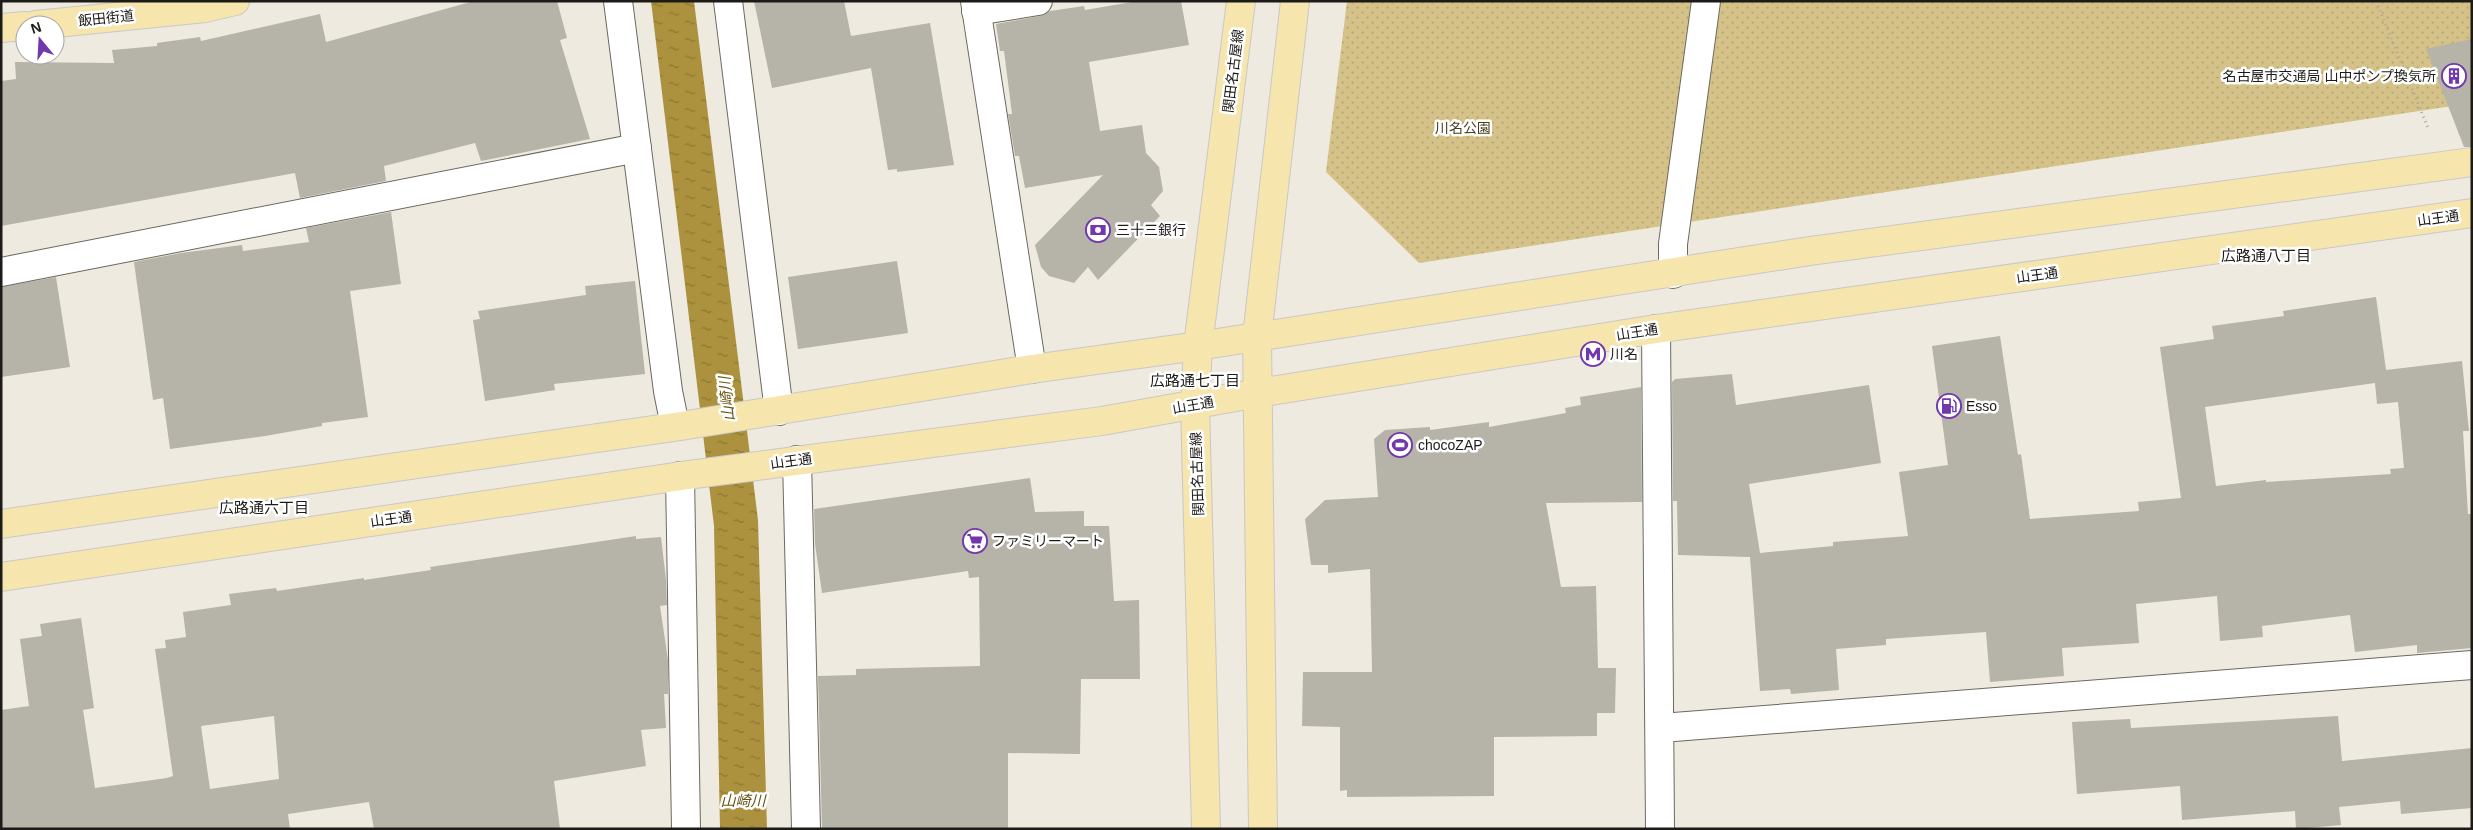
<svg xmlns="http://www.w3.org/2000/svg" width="2473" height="830" viewBox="0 0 2473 830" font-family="Arial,'Noto Sans JP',sans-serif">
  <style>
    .park { fill: url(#park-dots) }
    .water { fill: url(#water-ripples) }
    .building { fill: #b6b3a8; fill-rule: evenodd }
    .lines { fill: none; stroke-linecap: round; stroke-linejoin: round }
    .minor-casing { stroke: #6c695f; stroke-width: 30 }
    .major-casing { stroke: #c9c8c7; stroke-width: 30 }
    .path { stroke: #aba8a0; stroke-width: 3; stroke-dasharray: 1 4; stroke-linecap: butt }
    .minor { stroke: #fff; stroke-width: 28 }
    .major { stroke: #f6e5ac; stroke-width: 28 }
    .labels { text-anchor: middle; stroke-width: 5; stroke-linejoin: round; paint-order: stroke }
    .street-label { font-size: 14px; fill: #1c1b17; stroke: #fff }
    .poi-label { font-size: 14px; fill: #1c1b17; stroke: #fff; text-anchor: start }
    .park-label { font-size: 14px; fill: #4b401c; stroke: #fff }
    .neighbourhood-label { font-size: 15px; fill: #1c1b17; stroke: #fff }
    .water-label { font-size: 15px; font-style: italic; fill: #665414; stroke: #fff }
  </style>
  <defs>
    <pattern id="park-dots" width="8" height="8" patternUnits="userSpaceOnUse" patternTransform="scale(1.25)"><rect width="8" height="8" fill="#d5c288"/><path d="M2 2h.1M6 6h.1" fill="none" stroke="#b6a675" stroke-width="1.8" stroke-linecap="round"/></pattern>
    <pattern id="water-ripples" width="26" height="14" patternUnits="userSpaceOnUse" patternTransform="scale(1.25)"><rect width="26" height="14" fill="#ac923e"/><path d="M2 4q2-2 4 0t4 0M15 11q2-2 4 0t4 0" fill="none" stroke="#8b7633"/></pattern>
  </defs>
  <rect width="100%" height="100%" fill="#eeeadf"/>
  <polygon class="park" points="1347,1 2472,1 2472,103 1419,263 1326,172"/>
  <polygon class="water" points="651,1 694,1 758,520 767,829 720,829 714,526"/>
  <g class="building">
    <polygon points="474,1 557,1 567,38 560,40 590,139 481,161 475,143 384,166 386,181 300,198 295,173 1,226 1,81 16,79 15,62 114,63 112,50 157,46 157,43 200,37 201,41 320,14 326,42"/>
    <polygon points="754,1 844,1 851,36 930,23 954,165 897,172 897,169 888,170 871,68 772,88"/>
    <polygon points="1138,1 1181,1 1189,45 1089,62 1100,131 1142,125 1146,153 1159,167 1163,191 1151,205 1160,216 1098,280 1088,267 1074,283 1049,276 1041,267 1035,245 1103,175 1025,188 1019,156 1015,156 1008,114 1012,114 1004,51 1000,51 996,24 1040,16 1050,11 1084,6 1085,10"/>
    <polygon points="2472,39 2472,147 2464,147 2426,49"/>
    <polygon points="391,212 401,284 350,291 368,417 322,423 322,426 265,436 170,449 163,398 153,400 134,262 181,253 242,245 243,251 309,242 306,228"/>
    <polygon points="897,261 908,333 798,349 788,277"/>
    <polygon points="56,277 70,367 1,377 1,287"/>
    <polygon points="635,281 645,374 554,384 555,390 485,401 473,320 480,319 478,311 586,295 585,286"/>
    <path d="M2376 297 2386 370 2462 361 2469 431H2463L2468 514H2472V648L2417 653V645L2355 652 2350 615 2262 626 2263 637 2220 641 2217 596 2136 604 2139 643 2062 648 2064 676 1990 682 1986 632 1972 633 1886 639V645L1836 649 1839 690 1791 694 1790 689 1760 691 1750 557 1678 555 1677 501H1673L1672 382 1675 379 1732 374 1736 405 1869 385 1881 463 1749 484 1760 553 1833 546V542L1908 536 1899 472 1948 465 1932 346 2000 336 2018 455 2021 454 2030 519 2139 511 2138 502 2181 498 2160 347 2214 339 2212 326 2284 316 2283 311ZM2375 383 2377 404 2398 402 2404 468 2390 469 2391 474 2266 482V480L2216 486 2205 407Z"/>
    <polygon points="1641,387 1642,502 1546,503 1561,587 1596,586 1598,668 1616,668 1615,713 1597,713 1597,736 1494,737 1494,796 1347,797 1347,790 1340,791 1340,727 1302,726 1303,672 1372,672 1370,569 1328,573 1328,565 1311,565 1305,519 1325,500 1378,497 1374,439 1385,430 1430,427 1430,430 1489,422 1489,427 1566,413 1565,408 1581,405 1580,397"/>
    <polygon points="1030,478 1035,512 1084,511 1084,526 1109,526 1114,601 1139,600 1140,679 1081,679 1080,754 1008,753 1008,829 822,829 818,676 856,675 856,669 980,666 979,577 969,578 968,571 822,593 815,544 814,509"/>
    <path d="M636 536V539L661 537 666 580 667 605 660 606 668 660V694H664L666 728 641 730 646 766 554 781 560 829H374L369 802 288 814 290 829H1V710L29 706 20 639 42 636 40 624 81 618 94 708 83 710 95 788 167 778 173 776 155 649 166 648 165 640 186 637 183 612 231 605 229 594 276 588 277 591 364 578V580L431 570 430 567ZM274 716 279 779 210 789 201 726Z"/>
    <polygon points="2338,716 2342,761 2472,748 2472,808 2401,814 2400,801 2339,807 2341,825 2296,829 2295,811 2182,820 2180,786 2077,794 2072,722 2130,719 2131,728"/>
  </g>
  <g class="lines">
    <defs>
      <g id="minor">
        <polyline points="618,1 668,391 675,426"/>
        <polyline points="728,1 779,411"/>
        <polyline points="975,1 1032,369"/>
        <polyline points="976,11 1038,1"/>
        <polyline points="1,272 637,148"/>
        <polyline points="1673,274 1673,244 1706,1"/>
        <polyline points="1656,329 1660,829"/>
        <polyline points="797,460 806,829"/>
        <polyline points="680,476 686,829"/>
        <polyline points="1661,728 2472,665"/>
      </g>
      <g id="major">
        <polyline points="36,25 205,8 235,1"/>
        <polyline points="1,28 25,26"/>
        <polyline points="1,524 681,426 1032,369 1198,346 1810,251 2472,162"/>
        <polyline points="1,577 688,475 1102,421 1258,393 1656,329 2472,213"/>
        <polyline points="1206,829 1195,405 1198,346 1241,1"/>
        <polyline points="1263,829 1257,337 1295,1"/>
      </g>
    </defs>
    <use href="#minor" class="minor-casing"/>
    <use href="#major" class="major-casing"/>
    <polyline class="path" points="2376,1 2428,128"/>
    <use href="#minor" class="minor"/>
    <use href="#major" class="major"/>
  </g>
  <defs>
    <symbol id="building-ring" viewBox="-11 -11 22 22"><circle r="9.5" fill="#fff" stroke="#7138ae" stroke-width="1.5"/><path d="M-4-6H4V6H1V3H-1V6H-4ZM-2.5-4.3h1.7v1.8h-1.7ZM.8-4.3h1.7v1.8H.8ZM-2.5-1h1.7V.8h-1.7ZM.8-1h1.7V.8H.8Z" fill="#7138ae"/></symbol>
    <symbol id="bank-ring" viewBox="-11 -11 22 22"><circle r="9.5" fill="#fff" stroke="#7138ae" stroke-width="1.5"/><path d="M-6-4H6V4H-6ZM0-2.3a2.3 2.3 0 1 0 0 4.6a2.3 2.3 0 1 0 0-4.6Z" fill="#7138ae"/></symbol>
    <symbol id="metro-ring" viewBox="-11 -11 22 22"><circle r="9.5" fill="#fff" stroke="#7138ae" stroke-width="1.5"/><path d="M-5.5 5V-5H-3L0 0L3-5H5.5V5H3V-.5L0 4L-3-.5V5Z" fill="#7138ae"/></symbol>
    <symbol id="fuel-ring" viewBox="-11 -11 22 22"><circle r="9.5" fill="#fff" stroke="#7138ae" stroke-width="1.5"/><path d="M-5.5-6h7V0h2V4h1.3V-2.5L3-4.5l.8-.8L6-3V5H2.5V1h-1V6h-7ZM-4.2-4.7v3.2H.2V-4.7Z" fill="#7138ae"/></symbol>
    <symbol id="stadium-ring" viewBox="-11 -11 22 22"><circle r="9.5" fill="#fff" stroke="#7138ae" stroke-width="1.5"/><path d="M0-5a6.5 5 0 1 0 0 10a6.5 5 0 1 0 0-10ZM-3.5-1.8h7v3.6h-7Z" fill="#7138ae"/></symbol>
    <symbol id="supermarket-ring" viewBox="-11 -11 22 22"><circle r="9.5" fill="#fff" stroke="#7138ae" stroke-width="1.5"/><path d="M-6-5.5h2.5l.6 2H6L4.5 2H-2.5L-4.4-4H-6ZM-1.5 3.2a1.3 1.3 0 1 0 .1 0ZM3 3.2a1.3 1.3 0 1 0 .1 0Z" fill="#7138ae"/></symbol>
  </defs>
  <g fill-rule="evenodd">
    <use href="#building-ring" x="2440" y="62" width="28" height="28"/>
    <use href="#bank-ring" x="1084" y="216" width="28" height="28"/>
    <use href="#metro-ring" x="1579" y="340" width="28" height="28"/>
    <use href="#fuel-ring" x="1935" y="392" width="28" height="28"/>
    <use href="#stadium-ring" x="1386" y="431" width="28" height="28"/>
    <use href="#supermarket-ring" x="961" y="527" width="28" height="28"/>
  </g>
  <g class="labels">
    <g class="street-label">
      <text transform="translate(106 18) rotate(-6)" y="5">飯田街道</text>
      <text transform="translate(1233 71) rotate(-83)" y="5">関田名古屋線</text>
      <text transform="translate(2438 218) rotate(-8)" y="5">山王通</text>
      <text transform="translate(2037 275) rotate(-8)" y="5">山王通</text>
      <text transform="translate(1637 332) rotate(-9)" y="5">山王通</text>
      <text transform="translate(1193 405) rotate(-10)" y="5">山王通</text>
      <text transform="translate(791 461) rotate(-8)" y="5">山王通</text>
      <text transform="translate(1197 474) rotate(-92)" y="5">関田名古屋線</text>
      <text transform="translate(391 519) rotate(-8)" y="5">山王通</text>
    </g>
    <g class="poi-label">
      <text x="2436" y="81" text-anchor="end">名古屋市交通局 山中ポンプ換気所</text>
      <text x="1116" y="235">三十三銀行</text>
      <text x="1610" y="359">川名</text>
      <text x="1966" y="411">Esso</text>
      <text x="1418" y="450">chocoZAP</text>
      <text x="992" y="546">ファミリーマート</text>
    </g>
    <g class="park-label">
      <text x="1463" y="133">川名公園</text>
    </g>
    <g class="neighbourhood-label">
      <text x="2266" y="261">広路通八丁目</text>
      <text x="1195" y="386">広路通七丁目</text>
      <text x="264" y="513">広路通六丁目</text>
    </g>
    <g class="water-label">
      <text transform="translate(727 399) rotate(-96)" y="5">山崎川</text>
      <text x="743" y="806">山崎川</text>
    </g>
  </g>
  <rect width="2473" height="830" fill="none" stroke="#1c1b17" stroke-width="5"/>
  <g transform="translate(40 40) rotate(342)"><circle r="24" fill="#ffffff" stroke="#a4a4a2"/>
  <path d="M0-4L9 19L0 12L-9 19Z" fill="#7138ae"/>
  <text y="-8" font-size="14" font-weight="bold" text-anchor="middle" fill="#1c1b17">N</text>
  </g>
</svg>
